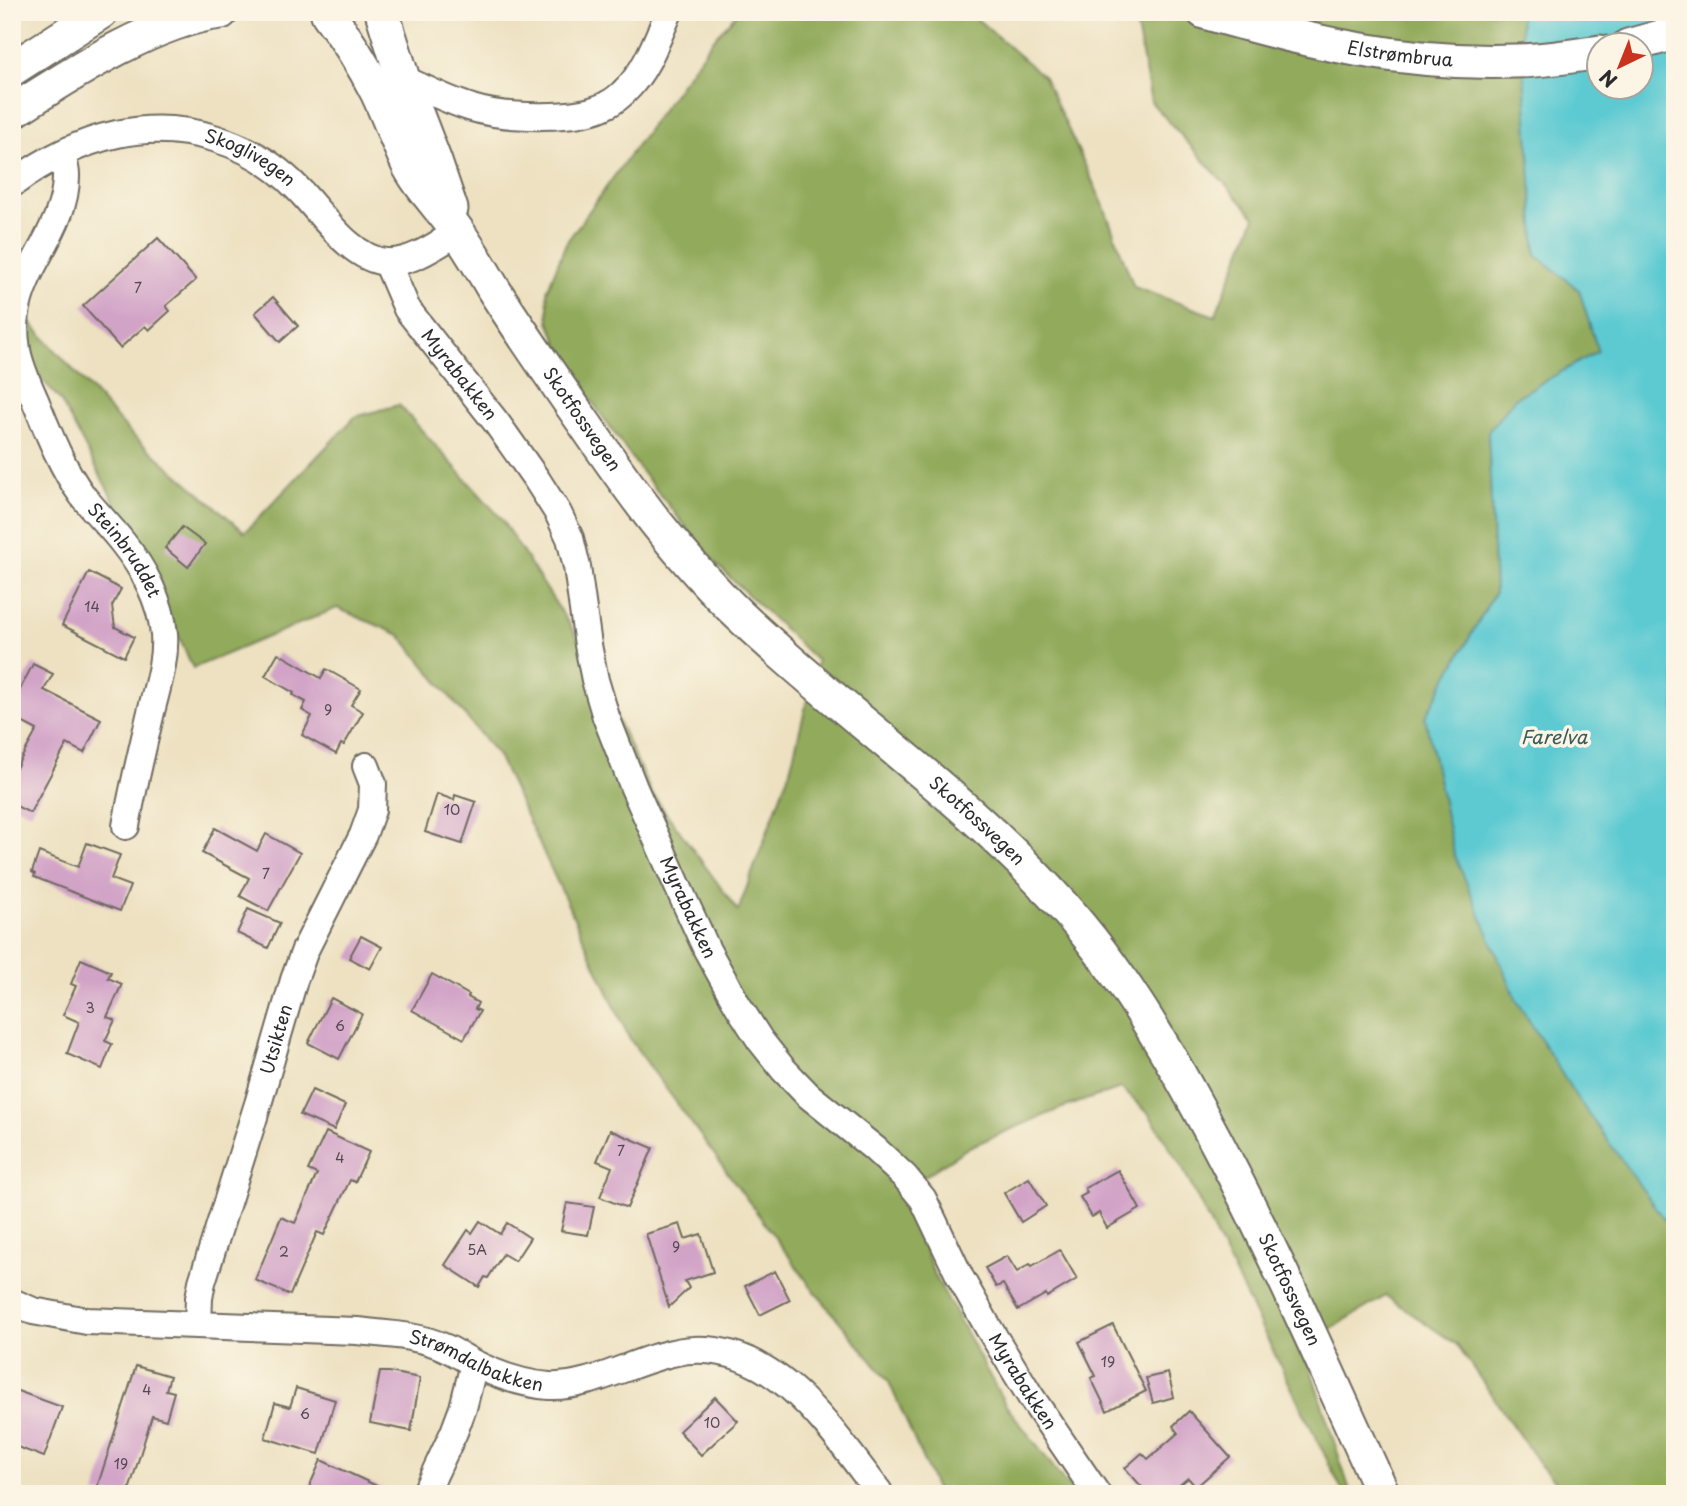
<svg xmlns="http://www.w3.org/2000/svg" width="1687" height="1506" viewBox="0 0 1687 1506" font-family="'Playpen Sans',sans-serif">
  <style>
    .forest { fill: #92aa5b; stroke: #5e6a43; stroke-width: 2 }
    .water { fill: #5dcad2; stroke: #447a7e; stroke-width: 2; fill-rule: evenodd }
    .building { fill: #d1a3c7 }
    .lines { fill: none; stroke-linecap: round; stroke-linejoin: round }
    .minor-casing { stroke: #6f6b60; stroke-width: 30 }
    .major-casing { stroke: #6f6b60; stroke-width: 37 }
    .minor { stroke: #fff; stroke-width: 26 }
    .major { stroke: #fff; stroke-width: 33 }
    .labels { text-anchor: middle; stroke-width: 7; stroke-linejoin: round; paint-order: stroke }
    .number-label { font-size: 14px; fill: #544952 }
    .street-label { font-size: 18px; fill: #2b2b2b; stroke: #fcf5e5 }
    .water-label { font-size: 19px; font-style: italic; fill: #3a5b5d; stroke: #fcf5e5 }
  </style>
  <rect width="100%" height="100%" fill="#fcf5e5"/>
  <filter id="ink" filterUnits="userSpaceOnUse"><feTurbulence type="fractalNoise" baseFrequency=".0143" numOctaves="2"/><feDisplacementMap in="SourceGraphic" scale="14" xChannelSelector="R" yChannelSelector="G"/><feConvolveMatrix kernelMatrix="1 2 1 2 8 2 1 2 1" color-interpolation-filters="sRGB"/></filter>
  <filter id="wash" filterUnits="userSpaceOnUse"><feTurbulence type="fractalNoise" baseFrequency=".00686" numOctaves="4" result="noise"/><feDisplacementMap in="SourceGraphic" scale="28" xChannelSelector="R" yChannelSelector="G"/><feGaussianBlur stdDeviation="1.57" result="paint"/><feColorMatrix in="noise" values="0 0 0 0 0 0 0 0 0 0 0 0 0 0 0 0 0 1.4 0 .05"/><feComposite in="paint" operator="in"/></filter>
  <g filter="url(#wash)">
    <rect width="100%" height="100%" fill="#ede1c1"/>
    <polygon class="forest" points="738,12 969,12 1044,77 1103,204 1134,287 1215,316 1255,217 1151,102 1134,12 1520,12 1536,254 1579,290 1598,351 1515,398 1488,432 1495,592 1425,718 1663,1216 1675,1235 1675,1494 1567,1494 1540,1465 1457,1345 1386,1296 1303,1345 1351,1494 1344,1494 1184,1171 1149,1114 1121,1088 1062,1108 969,1147 905,1189 933,1272 1005,1404 1074,1494 938,1494 889,1382 812,1288 629,1038 563,894 498,756 400,635 337,608 193,668 131,533 60,400 12,344 18,317 30,322 131,434 245,532 355,417 399,405 500,517 582,644 651,792 738,911 790,770 817,661 714,562 641,471 569,369 549,322 547,291 566,243 712,41"/>
    <path class="water" d="M1520 12H1675V1235L1575 1095 1517 1001 1454 854 1425 717 1495 592 1488 432 1515 398 1598 351 1579 290 1536 255ZM1600 46H1642V88H1600Z"/>
    <g id="blocks">
      <g class="building">
        <polygon points="158,238 196,280 166,306 170,311 149,330 145,326 120,348 83,306"/>
        <polygon points="273,297 298,326 280,342 255,313"/>
        <polygon points="182,527 205,544 188,567 165,548"/>
        <polygon points="89,572 121,589 112,606 115,627 134,637 124,657 62,625"/>
        <polygon points="278,653 321,678 326,669 361,689 351,705 363,712 344,745 341,744 336,754 302,735 312,716 302,710 306,702 293,695 294,693 265,676"/>
        <polygon points="33,664 53,674 44,690 101,719 84,753 67,744 30,813 12,804 12,775 37,730 12,717 12,705"/>
        <polygon points="437,794 454,800 455,795 476,802 462,844 425,832"/>
        <polygon points="215,828 257,851 266,834 300,853 268,911 240,896 249,878 202,853"/>
        <polygon points="87,843 120,855 111,879 130,886 120,911 34,877 35,874 32,872 39,852 78,867"/>
        <polygon points="248,909 280,923 268,948 237,933"/>
        <polygon points="361,936 382,947 370,969 349,958"/>
        <polygon points="81,959 111,972 108,978 122,984 107,1017 115,1020 105,1041 112,1044 102,1069 67,1054 79,1022 63,1015 76,986 71,984"/>
        <polygon points="432,974 469,995 468,997 478,1003 475,1009 480,1011 464,1039 412,1010"/>
        <polygon points="331,998 362,1014 339,1059 308,1043"/>
        <polygon points="312,1090 345,1105 334,1130 300,1115"/>
        <polygon points="610,1130 653,1148 627,1208 600,1197 612,1167 597,1161"/>
        <polygon points="326,1132 369,1152 355,1182 350,1180 324,1235 317,1232 290,1295 255,1280 281,1217 295,1223 317,1174 308,1170"/>
        <polygon points="1118,1170 1140,1209 1107,1228 1099,1213 1092,1217 1080,1197 1087,1193 1085,1188"/>
        <polygon points="1029,1178 1046,1206 1021,1222 1004,1193"/>
        <polygon points="567,1203 594,1207 588,1235 561,1231"/>
        <polygon points="480,1221 500,1234 507,1223 530,1238 515,1261 503,1254 488,1278 485,1277 479,1287 445,1265 468,1230 472,1233"/>
        <polygon points="680,1224 685,1239 701,1234 713,1272 685,1281 689,1288 669,1307 646,1234"/>
        <polygon points="1060,1250 1077,1279 1047,1297 1046,1294 1018,1310 1003,1284 996,1287 985,1268 1007,1256 1017,1272 1030,1264 1032,1266"/>
        <polygon points="775,1271 790,1300 760,1315 745,1286"/>
        <polygon points="1113,1325 1146,1391 1107,1411 1091,1378 1096,1376 1079,1342"/>
        <polygon points="136,1366 170,1376 166,1390 174,1392 166,1420 152,1416 128,1494 95,1494"/>
        <polygon points="380,1372 389,1372 420,1378 411,1431 370,1423"/>
        <polygon points="1168,1373 1174,1397 1153,1403 1146,1378"/>
        <polygon points="296,1388 335,1400 319,1454 265,1438 275,1403 290,1407"/>
        <polygon points="12,1389 62,1407 44,1457 12,1445"/>
        <polygon points="715,1397 738,1421 701,1455 679,1431"/>
        <polygon points="1189,1411 1230,1457 1196,1487 1188,1478 1169,1494 1148,1494 1125,1468 1142,1453 1148,1459 1178,1433 1173,1426"/>
        <polygon points="321,1460 394,1494 306,1494"/>
      </g>
    </g>
  </g>
  <g filter="url(#ink)">
    <use href="#blocks" fill-opacity="0" stroke="#6f6b60" stroke-width="2"/>
    <g class="lines">
      <defs>
        <g id="minor">
          <path d="M403 79C426 89 448 101 472 108 503 118 580 121 608 104 614 101 620 96 625 91 647 70 657 39 669 12"/>
          <path id="s1" d="M62 154C63 161 66 168 66 175 67 224 26 262 17 308 14 321 15 337 17 350 20 367 28 384 35 400 48 432 61 466 82 495 95 512 110 526 123 543 143 568 161 601 164 634 166 660 157 687 151 712 142 750 133 787 126 826"/>
          <path id="s2" d="M12 184C43 161 80 142 117 134 182 120 252 141 298 189 321 212 350 259 386 262 411 264 438 244 458 232"/>
          <path id="s3" d="M387 262 407 309 496 422 537 480 558 513 570 538 577 567 588 645 595 680 606 717 634 788 679 889 707 950 737 1004 760 1040 783 1069 808 1095 875 1149 905 1177 923 1199 960 1277 988 1327 1031 1397 1097 1494"/>
          <path id="s4" d="M12 1302 33 1311 87 1321 357 1331C386 1334 419 1335 446 1348 455 1352 464 1358 473 1363 497 1375 523 1384 549 1386 584 1388 623 1367 657 1357 668 1354 681 1350 693 1350 779 1346 832 1432 879 1492"/>
          <path id="s5" d="M198 1324 199 1298 202 1282 258 1104 294 980 305 950 363 835 372 810 373 784 366 766"/>
          <polyline points="425,1494 454,1432 463,1408 474,1364"/>
        </g>
        <g id="major">
          <polyline points="382,12 403,79 435,162 451,209"/>
          <path id="s6" d="M1204 12C1307 42 1406 65 1515 61 1543 61 1571 56 1600 52"/>
          <path id="s7" d="M328 14C347 39 363 64 377 92 389 117 398 144 410 168 423 192 445 212 460 235 472 253 483 271 494 290 522 334 552 377 582 420 606 455 631 491 658 525 683 556 709 586 738 614 843 714 964 795 1061 904 1119 968 1163 1043 1204 1119 1270 1240 1325 1368 1383 1494"/>
          <polyline points="1628,46 1675,33"/>
          <polyline points="12,69 101,12"/>
          <path d="M12 112C70 75 153 20 221 12"/>
        </g>
      </defs>
      <use href="#minor" class="minor-casing"/>
      <use href="#major" class="major-casing"/>
      <use href="#minor" class="minor"/>
      <use href="#major" class="major"/>
    </g>
  </g>
  <g class="labels">
    <g class="number-label">
      <text x="138" y="293">7</text>
      <text x="92" y="612">14</text>
      <text x="328" y="715">9</text>
      <text x="452" y="815">10</text>
      <text x="266" y="879">7</text>
      <text x="90" y="1013">3</text>
      <text x="340" y="1031">6</text>
      <text x="621" y="1156">7</text>
      <text x="340" y="1163">4</text>
      <text x="676" y="1252">9</text>
      <text x="477" y="1255">5A</text>
      <text x="284" y="1257">2</text>
      <text x="1108" y="1367">19</text>
      <text x="147" y="1395">4</text>
      <text x="305" y="1419">6</text>
      <text x="712" y="1428">10</text>
      <text x="121" y="1469">19</text>
    </g>
    <g class="street-label">
      <text dy="6" stroke="none"><textPath href="#s6" startOffset="201">Elstrømbrua</textPath></text>
      <text dy="6" stroke="none"><textPath href="#s2" startOffset="256">Skoglivegen</textPath></text>
      <text dy="6" stroke="none"><textPath href="#s3" startOffset="135">Myrabakken</textPath></text>
      <text dy="6" stroke="none"><textPath href="#s7" startOffset="480">Skotfossvegen</textPath></text>
      <text dy="6" stroke="none"><textPath href="#s1" startOffset="436">Steinbruddet</textPath></text>
      <text dy="6" stroke="none"><textPath href="#s7" startOffset="1046">Skotfossvegen</textPath></text>
      <text dy="6" stroke="none"><textPath href="#s3" startOffset="723">Myrabakken</textPath></text>
      <text dy="6" stroke="none"><textPath href="#s5" startOffset="296">Utsikten</textPath></text>
      <text dy="6" stroke="none"><textPath href="#s7" startOffset="1614">Skotfossvegen</textPath></text>
      <text dy="6" stroke="none"><textPath href="#s4" startOffset="472">Strømdalbakken</textPath></text>
      <text dy="6" stroke="none"><textPath href="#s3" startOffset="1311">Myrabakken</textPath></text>
    </g>
    <g class="water-label">
      <text x="1554" y="744">Farelva</text>
    </g>
  </g>
  <rect width="1687" height="1506" fill="none" stroke="#fcf5e5" stroke-width="42"/>
  <g transform="translate(1620 66) rotate(223)"><circle r="33" fill="#fcf5e5" stroke="#a8a49b" stroke-width="2"/>
  <path d="M0-5L12 26L0 18L-12 26Z" fill="#c8321e"/>
  <text y="-10" font-size="19" font-weight="bold" text-anchor="middle" fill="#2b2b2b">N</text>
  </g>
</svg>
